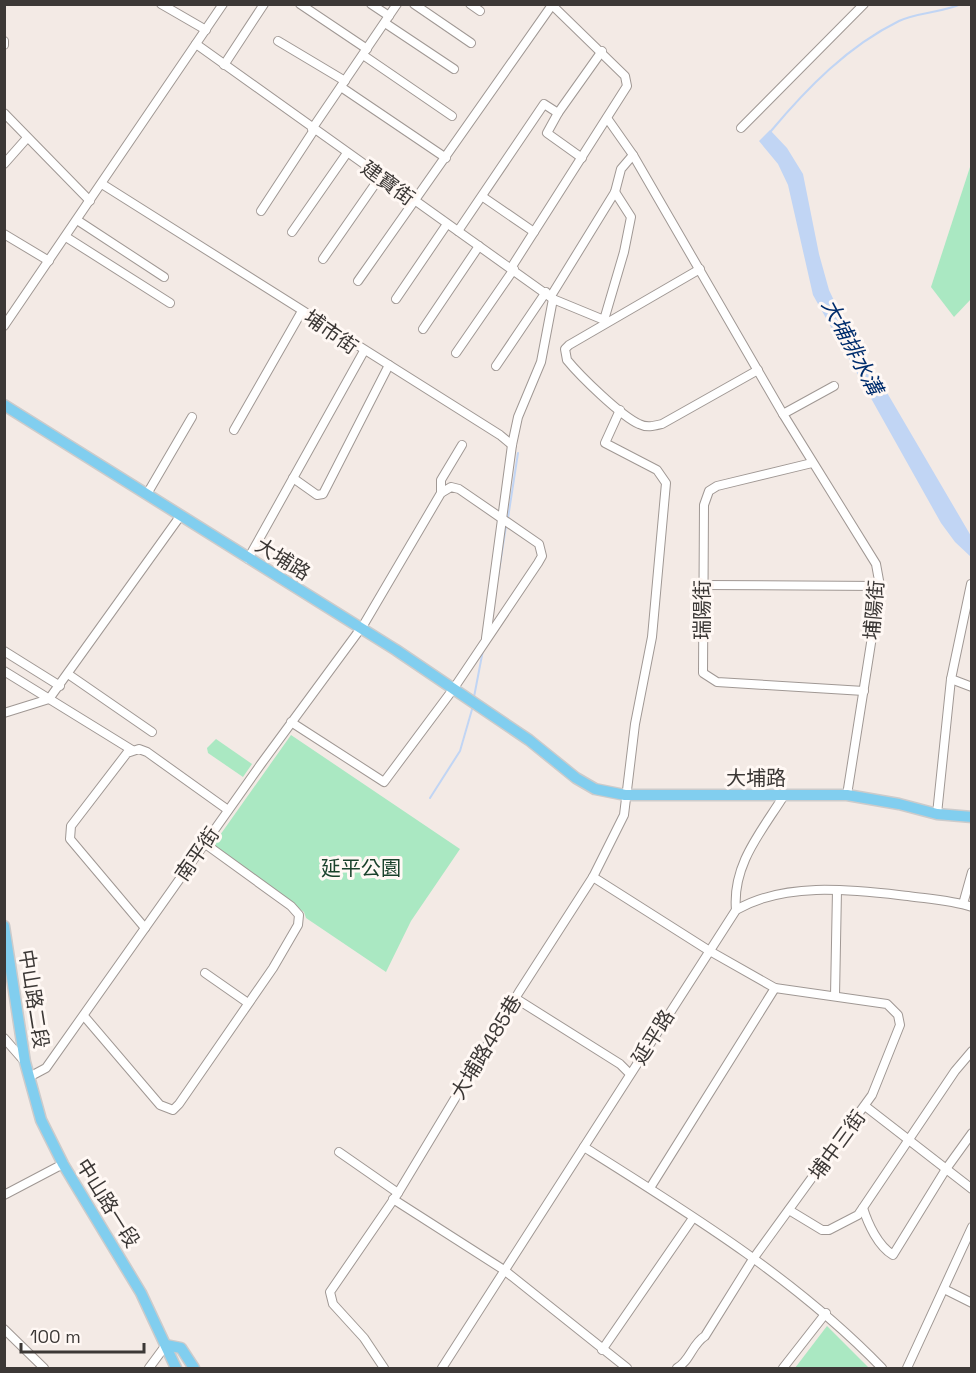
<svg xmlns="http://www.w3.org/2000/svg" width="976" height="1373" viewBox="0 0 976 1373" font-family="'Space Grotesk','Noto Sans TC',sans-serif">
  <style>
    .green { fill: #aae8c2 }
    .water { fill: #c1d5f4 }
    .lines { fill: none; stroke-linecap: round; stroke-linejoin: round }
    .stream { stroke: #c1d5f4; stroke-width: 2 }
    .minor-casing { stroke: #a09894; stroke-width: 10 }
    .major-casing { stroke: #cccbcb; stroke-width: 13 }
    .minor { stroke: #fff; stroke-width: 8 }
    .major { stroke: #81ceef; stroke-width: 10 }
    .labels { text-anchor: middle; stroke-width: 6; stroke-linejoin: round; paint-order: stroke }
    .street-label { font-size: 20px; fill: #3c3836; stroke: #fff8f4 }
    .park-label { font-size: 20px; fill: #1a422c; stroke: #fff8f4 }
    .water-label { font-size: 21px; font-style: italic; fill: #002d6d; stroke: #fff8f4 }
  </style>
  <rect width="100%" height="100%" fill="#f3eae5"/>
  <g class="green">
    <polygon points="971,164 971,299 954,317 931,287"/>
    <polygon points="291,735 460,849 411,921 386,972 306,918 304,912 213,845"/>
    <polygon points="216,739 252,764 243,777 208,753 207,748"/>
    <polygon points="827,1326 869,1368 795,1368"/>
  </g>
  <polygon class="water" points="770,130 787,148 803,174 819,254 829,290 838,309 971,536 971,557 955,542 941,523 813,295 788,185 778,164 759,141"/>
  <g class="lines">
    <g class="stream">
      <path d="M771 131C807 88 848 46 899 21 918 12 941 13 961 4"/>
      <polyline points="508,518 518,453"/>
      <polyline points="498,577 506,526"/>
      <polyline points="474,697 483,650"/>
      <polyline points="430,798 460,751 473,706"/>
    </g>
    <defs>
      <g id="minor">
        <polyline points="161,4 206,30"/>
        <polyline points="300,4 367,49"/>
        <polyline points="371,4 389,16"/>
        <polyline points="414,4 471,43"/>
        <polyline points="470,4 480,11"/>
        <polyline points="385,23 454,69"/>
        <polyline points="4,41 4,45"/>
        <polyline points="278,41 345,81"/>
        <polyline points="196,44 553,299 604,320 624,252 631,217 615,192"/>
        <polyline points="363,55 452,116"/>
        <polyline points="224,65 264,4"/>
        <polyline points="341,87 446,158"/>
        <polyline points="4,113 90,201"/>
        <polyline points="607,118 633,155 783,414 876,564 880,586 847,795"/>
        <polyline points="741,128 864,4"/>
        <polyline points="312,129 397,4"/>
        <polyline points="582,158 547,133 558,113 602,51"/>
        <polyline points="4,164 27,138"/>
        <polyline points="102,184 500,435 512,445"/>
        <polyline points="483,197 534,232"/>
        <polyline points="261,211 314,130"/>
        <polyline points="77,220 164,277"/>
        <polyline points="458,231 544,104 558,113"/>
        <polyline points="292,232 347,153"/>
        <polyline points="4,234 49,261"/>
        <polyline points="66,237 170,303"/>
        <polyline points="323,259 380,177"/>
        <polyline points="511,268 627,86 625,76 551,4"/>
        <path d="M700 269 569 345 565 349 567 360C580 376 621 416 639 424 647 428 654 426 662 424L758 370"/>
        <polyline points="358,281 552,5"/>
        <polyline points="551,296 615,192 621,169 633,155"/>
        <polyline points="396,299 447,224"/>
        <polyline points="4,326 223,4"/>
        <polyline points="423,329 479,246"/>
        <polyline points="456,353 514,269"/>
        <polyline points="496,366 546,292"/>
        <polyline points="783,414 834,386"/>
        <polyline points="234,430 302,311"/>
        <polyline points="812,463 717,486 709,491 704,505 703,673 717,682 864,691"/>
        <polyline points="293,478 317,495 323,494 389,365"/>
        <polyline points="441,493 441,480 462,445"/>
        <polyline points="147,494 192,417"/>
        <polyline points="248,559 364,351"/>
        <polyline points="701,585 880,586"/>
        <polyline points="486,638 512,445 518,417 541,362 553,299"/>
        <polyline points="4,651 60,686"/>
        <polyline points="4,671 132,750"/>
        <polyline points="68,674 152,732"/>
        <polyline points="951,679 972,687"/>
        <polyline points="4,713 49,699 181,515"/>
        <polyline points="937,814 951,679 971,584"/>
        <path d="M593 877 708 950 775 988 887 1004 898 1015 900 1025 872 1095 753 1259 705 1336C692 1344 690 1361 677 1368"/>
        <polyline points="963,904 972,872"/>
        <path d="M736 910C732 865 761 832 783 797"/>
        <polyline points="145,928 70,839 71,826 127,753 139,749 147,752 228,810"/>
        <polyline points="205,973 248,1003"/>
        <polyline points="835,996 837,890"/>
        <polyline points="515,998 620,1064 630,1074"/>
        <polyline points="84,1016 160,1105 173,1110 179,1104 273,968 298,925 299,915 291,906 204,843"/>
        <polyline points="4,1038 25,1062"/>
        <polyline points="31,1076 46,1068 261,764 364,624 441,493 451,487 459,489 539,544 542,556 538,563 454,688 384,782 291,722"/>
        <polyline points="865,1106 972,1189"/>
        <path d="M584 1147C689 1213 796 1279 882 1368"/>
        <polyline points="339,1152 398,1193"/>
        <polyline points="650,1188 775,988"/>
        <polyline points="4,1195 63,1164"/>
        <polyline points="393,1199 504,1270 627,1368"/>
        <path d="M863 1208C868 1224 878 1246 893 1255L946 1169 972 1133"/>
        <polyline points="789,1210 822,1230 829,1230 858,1215 955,1071 972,1051"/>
        <polyline points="944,1289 972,1303"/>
        <polyline points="4,1329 44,1368"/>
        <polyline points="602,1350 693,1218"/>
        <polyline points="149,1368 166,1345"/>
        <polyline points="384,1368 364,1338 333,1304 330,1292 398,1193 519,992 593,877 624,815 635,724 652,637 666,483 657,470 605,443 620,410"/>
        <path d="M442 1368 736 910C786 881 853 890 908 896 929 899 951 900 972 907"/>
        <polyline points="783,1368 826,1313"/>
        <polyline points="907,1368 972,1227"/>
      </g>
      <g id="major">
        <polyline points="4,405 396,650 529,740 576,778 595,789 625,795 847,795 899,804 937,814 972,817"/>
        <polyline points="4,926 25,1062 41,1120 63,1164 141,1293 176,1368"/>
        <polyline points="166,1345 181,1348 194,1368"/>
      </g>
    </defs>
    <use href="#minor" class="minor-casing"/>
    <use href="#major" class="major-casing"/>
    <use href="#minor" class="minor"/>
    <use href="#major" class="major"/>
  </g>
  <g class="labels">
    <g class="street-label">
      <text transform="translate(388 183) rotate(36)" y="7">建寶街</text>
      <text transform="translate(331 332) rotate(35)" y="7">埔市街</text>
      <text transform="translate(283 559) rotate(32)" y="7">大埔路</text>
      <text transform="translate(702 610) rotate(-90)" y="7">瑞陽街</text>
      <text transform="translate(874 610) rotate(-85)" y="7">埔陽街</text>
      <text x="756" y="785">大埔路</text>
      <text transform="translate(197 854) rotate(-55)" y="7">南平街</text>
      <text transform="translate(34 999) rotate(81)" y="7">中山路二段</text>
      <text transform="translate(653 1037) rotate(-58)" y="7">延平路</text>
      <text transform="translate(486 1047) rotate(-59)" y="7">大埔路485巷</text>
      <text transform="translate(837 1145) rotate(-54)" y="7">埔中三街</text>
      <text transform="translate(108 1203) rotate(58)" y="7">中山路一段</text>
    </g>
    <g class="park-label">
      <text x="361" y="875">延平公園</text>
    </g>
    <g class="water-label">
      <text transform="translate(852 347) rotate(62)" y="7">大埔排水溝</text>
    </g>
  </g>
  <rect width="976" height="1373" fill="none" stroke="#3c3836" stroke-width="12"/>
  <path d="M21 1343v9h123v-9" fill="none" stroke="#3c3836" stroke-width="3"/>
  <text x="30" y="1343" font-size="18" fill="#3c3836" stroke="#fff8f4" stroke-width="4.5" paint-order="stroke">100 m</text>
</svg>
